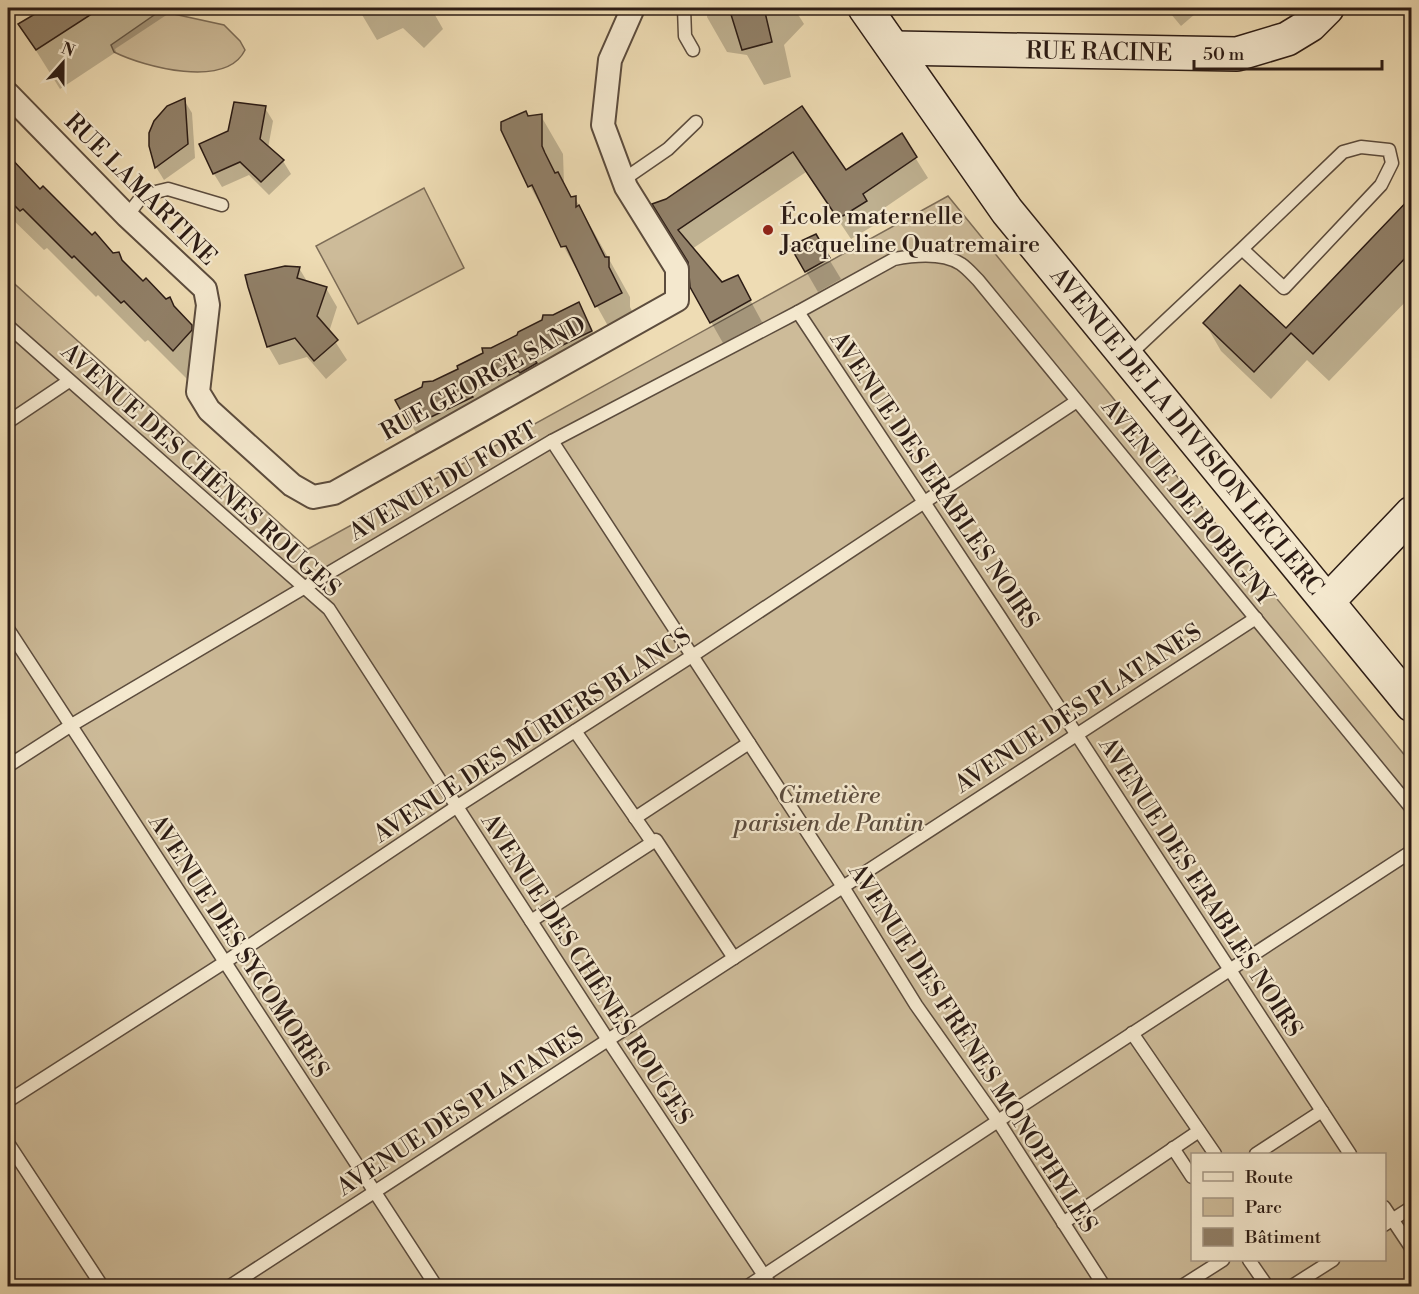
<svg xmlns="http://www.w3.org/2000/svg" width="1419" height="1294" viewBox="0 0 1419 1294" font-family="'Libre Bodoni',serif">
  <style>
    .green { fill: #cdbb99; stroke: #7c6c57; stroke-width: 1.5; fill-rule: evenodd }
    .shadow { fill: #0003 }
    .building { fill: #918068; stroke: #2c1c15; stroke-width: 1.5 }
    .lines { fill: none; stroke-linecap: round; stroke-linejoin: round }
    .lane-casing { stroke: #5c4c3d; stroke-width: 15 }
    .street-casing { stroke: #5c4c3d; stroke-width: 26 }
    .secondary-casing { stroke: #2c1c15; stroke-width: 36 }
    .lane { stroke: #f4e8ce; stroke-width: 12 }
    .street { stroke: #f4e8ce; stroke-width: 22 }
    .secondary { stroke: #f4e8ce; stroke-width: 33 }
    .poi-dot { fill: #8f2418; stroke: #f4e8ce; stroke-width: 2 }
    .labels { text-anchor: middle; stroke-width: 4.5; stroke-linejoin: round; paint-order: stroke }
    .street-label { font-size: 24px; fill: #2c1c15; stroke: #f4e8ce }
    .poi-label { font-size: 24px; fill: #2c1c15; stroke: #f4e8ce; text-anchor: start }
    .park-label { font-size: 24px; font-style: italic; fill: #5c4c3d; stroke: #f4e8ce }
  </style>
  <rect width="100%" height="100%" fill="#eedcb4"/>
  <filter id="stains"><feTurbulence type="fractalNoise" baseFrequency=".00333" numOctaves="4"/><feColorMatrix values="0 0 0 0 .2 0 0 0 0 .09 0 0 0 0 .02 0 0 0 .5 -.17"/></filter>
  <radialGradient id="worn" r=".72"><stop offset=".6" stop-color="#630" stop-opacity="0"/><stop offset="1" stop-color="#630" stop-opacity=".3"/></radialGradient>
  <g class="green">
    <path d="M160 11 224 25 240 41 245 50C226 89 144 67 114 52L111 45Z"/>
    <polygon points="424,188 464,268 358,324 316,246"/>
    <path d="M948 196 1411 763V1286H8V278L308 549ZM1192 1154H1384V1260H1192Z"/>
  </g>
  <g class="shadow">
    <polygon points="48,8 171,8 169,9 171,12 115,49 116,52 60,89 20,25"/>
    <polygon points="358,8 431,8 443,29 424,48 403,28 377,40"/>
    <polygon points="708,8 794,8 804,24 784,45 791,77 764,85 747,55 727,52 707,17"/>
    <polygon points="919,8 932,8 925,14"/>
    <polygon points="1166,8 1202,8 1181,26"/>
    <polygon points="1275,8 1292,8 1281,16"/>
    <polygon points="184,100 192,113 195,158 164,180 156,167"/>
    <polygon points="265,108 273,121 268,148 283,161 291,174 269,195 249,175 222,187 214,174 230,132"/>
    <polygon points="801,108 846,172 901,135 928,178 874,215 878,223 851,239 806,172 692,249 721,284 749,298 762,322 723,343 711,322 666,200"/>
    <polygon points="525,113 528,117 541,116 563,154 564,184 572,198 575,198 630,297 630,307 643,333 618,344 530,186 500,125"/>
    <polygon points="8,159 11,163 15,161 21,171 40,191 113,255 118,253 125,265 191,326 214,367 214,370 197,389 148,340 145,342 98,295 96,297 47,248 44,250 8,215"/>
    <polygon points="1412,199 1412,295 1329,381 1307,360 1271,399 1221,351 1205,323 1286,330"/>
    <polygon points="815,236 841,279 818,292 792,247"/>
    <polygon points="299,268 308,283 326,288 337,307 329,332 347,360 326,379 307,357 279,365 268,346"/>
    <polygon points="578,304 603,352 424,447 398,401 460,370 492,349"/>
  </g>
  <g class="building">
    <polygon points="45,8 101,8 36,50 18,24"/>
    <polygon points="729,8 764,8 772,42 742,50"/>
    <polygon points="185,98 188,144 155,168 149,146 149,133 154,121 167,106"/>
    <polygon points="234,102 266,106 260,139 284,160 261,182 240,162 213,174 199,144 228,131"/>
    <polygon points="802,106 846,170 902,133 917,157 863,194 867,201 838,219 793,152 678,230 722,282 738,275 751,300 710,323 690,287 688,262 652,204 666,199"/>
    <polygon points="526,111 528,116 542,114 542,146 545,153 555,173 558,172 571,197 576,196 576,207 579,205 605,257 609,257 609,267 622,293 595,307 566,246 561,247 532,185 528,187 501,130 501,122"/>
    <polygon points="8,155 40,189 43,186 92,235 95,232 113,253 119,252 122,260 143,281 146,278 166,299 170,297 174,306 192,325 192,330 173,351 124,301 121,303 74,256 72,258 23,209 20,211 8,199"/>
    <polygon points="1412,196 1412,251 1313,354 1291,333 1254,372 1203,323 1240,285 1286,328"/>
    <polygon points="816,234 830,258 805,272 790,246"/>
    <polygon points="285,266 300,267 297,278 327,287 317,316 338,340 314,361 295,338 267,347 248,287 245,275"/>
    <polygon points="579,302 592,331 534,359 537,363 520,373 518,371 470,393 473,397 410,427 395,400 422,387 423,382 433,381 458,369 457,366 483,353 482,348 491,348 517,335 518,332 542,320 543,315 553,315"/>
  </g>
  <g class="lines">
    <defs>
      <g id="lane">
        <polyline points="684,8 685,36 693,50"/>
        <polyline points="623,180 668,149 696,122"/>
        <polyline points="127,216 143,195 168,189 222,205"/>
        <polyline points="798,312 1000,617 1350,1154"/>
        <polyline points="8,326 329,609 608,1040 771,1286"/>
        <polyline points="1128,356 1242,249 1343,152 1361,147 1389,150 1392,163 1381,185 1284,288 1242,249"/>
        <polyline points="8,422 69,381"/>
        <polyline points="552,441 843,887 916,1005 998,1121 1104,1286"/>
        <polyline points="8,629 436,1286"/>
        <polyline points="575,731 652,842"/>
        <path d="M8 766 70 726 552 441 798 312 894 259C915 255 942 252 961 264 967 268 973 275 978 280L1412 809"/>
        <polyline points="635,818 749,743"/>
        <polyline points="531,921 656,840 734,958"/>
        <polyline points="1132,1033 1215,1154"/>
        <polyline points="8,1101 225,962 456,807 692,656 1077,401"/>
        <polyline points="8,1143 102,1286"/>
        <polyline points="1173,1148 1192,1177"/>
        <polyline points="1256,1154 1322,1111"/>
        <polyline points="1384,1207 1412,1249"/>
        <polyline points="1063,1223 1199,1131"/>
        <polyline points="1384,1225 1412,1207"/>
        <polyline points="1249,1260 1267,1286"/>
        <polyline points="230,1286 1256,618"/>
        <polyline points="748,1286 998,1121 1412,851"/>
        <polyline points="1182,1286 1223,1260"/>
        <polyline points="1292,1286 1333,1260"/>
      </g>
      <polyline id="street" points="8,94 127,216 205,289 208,305 198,392 209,410 292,485 313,497 334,493 677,300 677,269 626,187 603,125 610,60 633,8"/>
      <g id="secondary">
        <path id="s1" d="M865 8 1007 211 1412 705"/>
        <path id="s2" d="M895 48 1237 54 1287 39 1310 25 1327 8"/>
        <polyline points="1328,601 1412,513"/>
      </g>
    </defs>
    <use href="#lane" class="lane-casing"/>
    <use href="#street" class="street-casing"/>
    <use href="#secondary" class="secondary-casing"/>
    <use href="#lane" class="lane"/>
    <use href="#street" class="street"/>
    <use href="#secondary" class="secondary"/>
  </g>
  <circle class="poi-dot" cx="768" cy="230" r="6"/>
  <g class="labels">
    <g class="street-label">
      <text dy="8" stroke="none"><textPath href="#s2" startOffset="204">RUE RACINE</textPath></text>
      <text transform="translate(141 189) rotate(45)" y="8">RUE LAMARTINE</text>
      <text transform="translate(483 378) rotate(-29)" y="8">RUE GEORGE SAND</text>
      <text dy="8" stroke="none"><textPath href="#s1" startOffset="532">AVENUE DE LA DIVISION LECLERC</textPath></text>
      <text transform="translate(201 470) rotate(42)" y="8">AVENUE DES CHÊNES ROUGES</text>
      <text transform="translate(935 480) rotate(56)" y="8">AVENUE DES ERABLES NOIRS</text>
      <text transform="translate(443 481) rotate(-30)" y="8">AVENUE DU FORT</text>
      <text transform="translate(1188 502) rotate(51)" y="8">AVENUE DE BOBIGNY</text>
      <text transform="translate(1078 708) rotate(-33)" y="8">AVENUE DES PLATANES</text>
      <text transform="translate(532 735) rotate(-33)" y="8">AVENUE DES MÛRIERS BLANCS</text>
      <text transform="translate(1201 887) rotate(57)" y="8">AVENUE DES ERABLES NOIRS</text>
      <text transform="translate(239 946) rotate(57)" y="8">AVENUE DES SYCOMORES</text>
      <text transform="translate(587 969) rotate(57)" y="8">AVENUE DES CHÊNES ROUGES</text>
      <text transform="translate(973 1048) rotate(57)" y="8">AVENUE DES FRÊNES MONOPHYLES</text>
      <text transform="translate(460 1111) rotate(-33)" y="8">AVENUE DES PLATANES</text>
    </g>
    <g class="poi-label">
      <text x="780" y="224">École maternelle<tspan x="780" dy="28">Jacqueline Quatremaire</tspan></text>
    </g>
    <g class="park-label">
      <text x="829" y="803">Cimetière<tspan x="829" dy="28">parisien de Pantin</tspan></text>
    </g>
  </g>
  <rect width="1419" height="1294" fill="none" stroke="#eedcb4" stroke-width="30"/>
  <rect x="9" y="9" width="1401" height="1276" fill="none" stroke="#2c1c15" stroke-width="3"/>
  <rect x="15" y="15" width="1389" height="1264" fill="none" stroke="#2c1c15" stroke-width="1.5"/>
  <rect x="1191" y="1153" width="195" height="108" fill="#f4e8ce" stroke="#a49684" stroke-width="1.5"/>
  <rect x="1203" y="1172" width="30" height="9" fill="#f4e8ce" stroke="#a49684" stroke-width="1.5"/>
  <text x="1245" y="1183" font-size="18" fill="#2c1c15">Route</text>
  <rect x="1203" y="1198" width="30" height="18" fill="#cdbb99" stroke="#a49684" stroke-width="1.5"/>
  <text x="1245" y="1213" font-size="18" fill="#2c1c15">Parc</text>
  <rect x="1203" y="1228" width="30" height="18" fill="#918068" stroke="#a49684" stroke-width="1.5"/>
  <text x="1245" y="1243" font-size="18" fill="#2c1c15">Bâtiment</text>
  <g transform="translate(63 63) rotate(21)" stroke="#f4e8ce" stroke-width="4.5" paint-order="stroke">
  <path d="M0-4.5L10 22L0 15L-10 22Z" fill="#2c1c15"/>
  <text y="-9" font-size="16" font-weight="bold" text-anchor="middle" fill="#2c1c15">N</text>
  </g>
  <path d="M1194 60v9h188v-9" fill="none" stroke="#2c1c15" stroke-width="3"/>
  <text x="1203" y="60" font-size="18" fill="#2c1c15" stroke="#f4e8ce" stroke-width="4.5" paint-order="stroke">50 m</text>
  <rect width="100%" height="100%" filter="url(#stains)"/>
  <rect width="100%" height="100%" fill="url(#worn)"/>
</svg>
